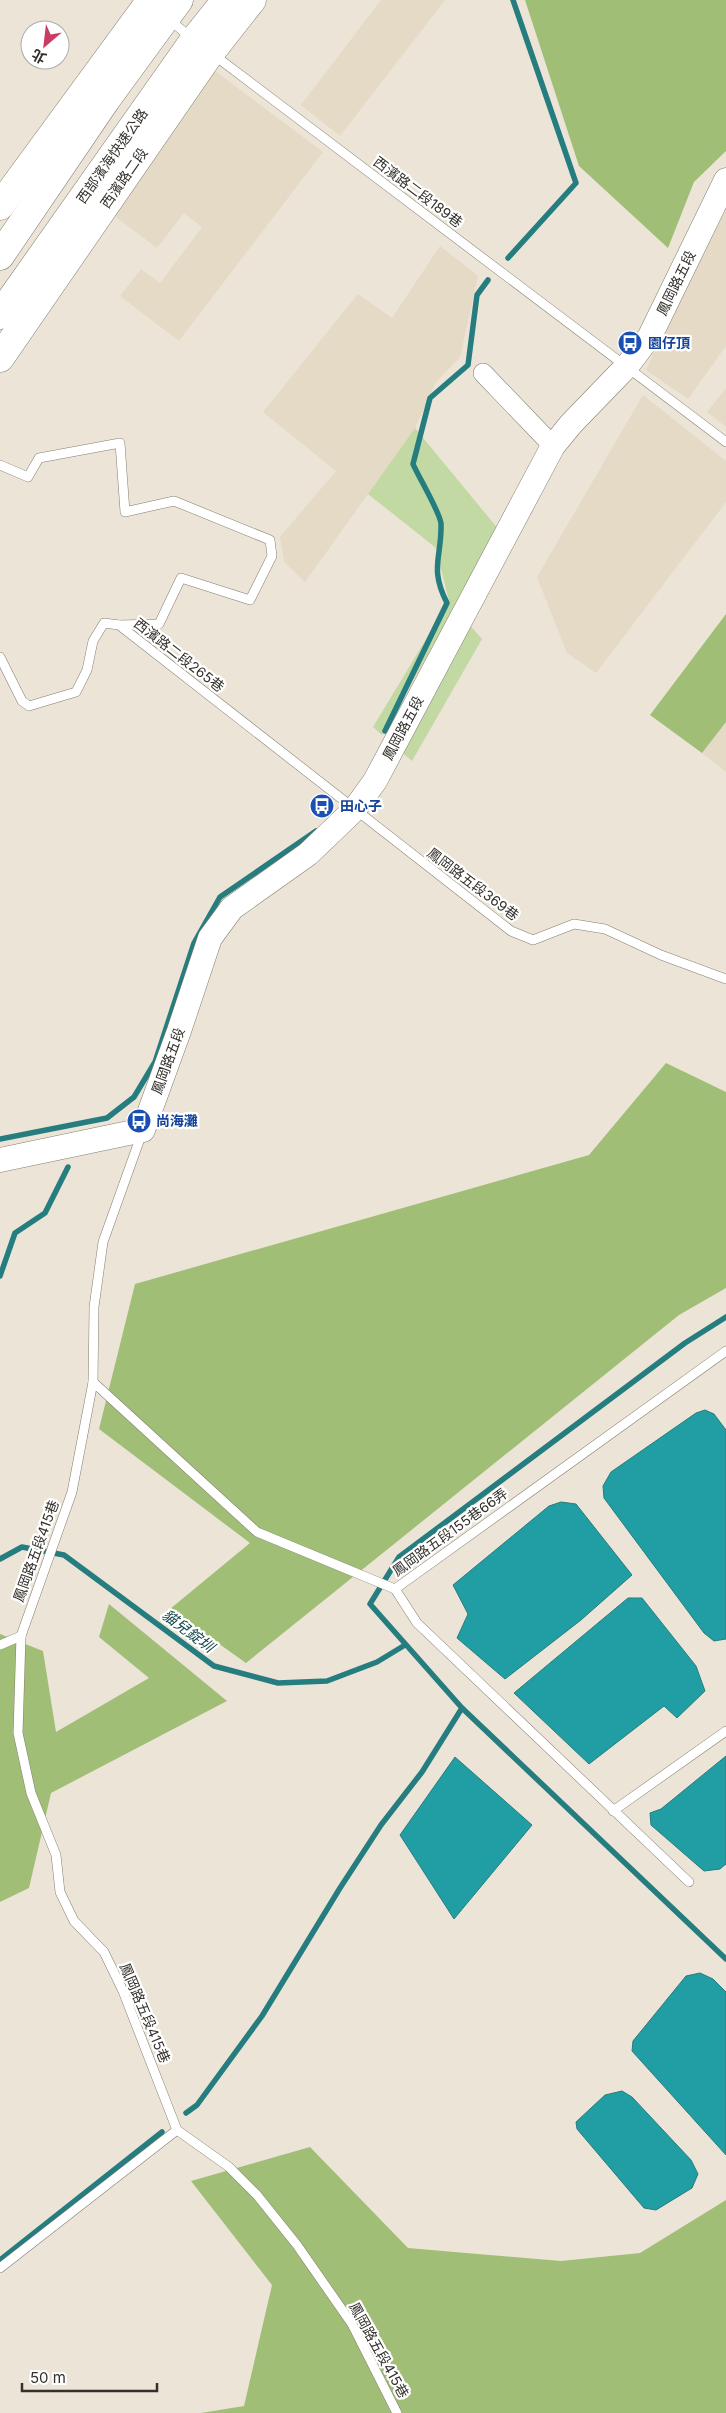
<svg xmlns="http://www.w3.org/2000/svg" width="726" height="2413" viewBox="0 0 726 2413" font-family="Inter,'Noto Sans TC',sans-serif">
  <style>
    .built { fill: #e4dac5 }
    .green { fill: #c2d9a4 }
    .forest { fill: #a0be76 }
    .water { fill: #209ea3; stroke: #267d7f }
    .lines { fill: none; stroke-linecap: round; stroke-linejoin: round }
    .stream { stroke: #267d7f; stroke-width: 5.5 }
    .service-casing { stroke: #837e71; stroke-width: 10 }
    .minor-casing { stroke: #837e71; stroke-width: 20 }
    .tertiary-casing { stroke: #837e71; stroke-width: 25 }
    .primary-casing { stroke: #837e71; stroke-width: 29 }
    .trunk-casing { stroke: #837e71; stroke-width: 29 }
    .service { stroke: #fff; stroke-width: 9 }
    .minor { stroke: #fff; stroke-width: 19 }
    .tertiary { stroke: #fff; stroke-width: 24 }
    .primary { stroke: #fff; stroke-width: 28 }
    .trunk { stroke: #fff; stroke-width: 28 }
    .labels { text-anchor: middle; stroke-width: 4.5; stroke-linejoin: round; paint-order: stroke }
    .street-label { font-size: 14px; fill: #34312c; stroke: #fff }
    .transit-label { font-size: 14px; font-weight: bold; fill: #164399; stroke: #fff; text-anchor: start }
    .water-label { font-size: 15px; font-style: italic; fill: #15484a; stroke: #fff }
  </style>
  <rect width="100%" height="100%" fill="#ece5d7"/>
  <g class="built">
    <polygon points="381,0 445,0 340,136 301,105"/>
    <polygon points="215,71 323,152 179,341 120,296 141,269 160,283 202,227 184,213 157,248 108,211"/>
    <polygon points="726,200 726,346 688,399 646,370"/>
    <polygon points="440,246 478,276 460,357 436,382 415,428 305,582 284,562 280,537 336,471 263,412 358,294 392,318"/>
    <polygon points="726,388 726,427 707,412"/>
    <polygon points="643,395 726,461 726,502 596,673 567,653 537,577"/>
    <polygon points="726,722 726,772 702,753"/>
  </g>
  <g class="green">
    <polygon points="415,428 499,530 382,735 373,727 449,601 436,548 368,494"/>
    <polygon points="467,622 482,639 412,761 398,749"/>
  </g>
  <g class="forest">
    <polygon points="525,0 726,0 726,151 694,182 668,248 579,166"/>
    <polygon points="726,614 726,722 702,753 650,715"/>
    <polygon points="666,1063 726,1092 726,1288 679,1315 246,1663 170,1609 250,1543 99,1429 135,1284 589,1155"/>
    <polygon points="109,1604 227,1701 51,1793 29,1888 0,1902 0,1634 43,1651 56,1732 149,1678 99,1637"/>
    <polygon points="310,2147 408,2248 561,2261 640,2253 726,2200 726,2413 201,2413 244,2406 272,2285 191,2181"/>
  </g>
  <g class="water">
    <polygon points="705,1410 714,1414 726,1430 726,1639 714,1641 704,1633 604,1498 603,1486 611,1472 696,1413"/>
    <polygon points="561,1502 576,1504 632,1575 581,1620 505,1679 457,1638 468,1614 453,1585 549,1506"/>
    <polygon points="628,1598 642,1598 696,1666 705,1691 677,1718 664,1706 589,1764 514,1693"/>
    <polygon points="726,1756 726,1864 720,1869 704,1871 651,1825 650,1813 661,1809"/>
    <polygon points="455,1757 532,1825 454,1919 400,1835"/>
    <polygon points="700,1973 713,1979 726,1992 726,2155 632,2051 633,2041 686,1976"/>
    <polygon points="622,2091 632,2097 691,2160 698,2174 692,2188 656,2210 644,2208 577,2129 576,2122 605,2095"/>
  </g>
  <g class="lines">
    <g class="stream">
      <polyline points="508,258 576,183 513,0"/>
      <path d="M385 731 447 603C429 568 442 557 441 524 441 514 418 476 413 464L430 398 468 365 477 295 488 280"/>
      <polyline points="0,1139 107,1118 134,1097 155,1062 194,943 220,897 316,831"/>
      <polyline points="0,1276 15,1233 45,1213 68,1167"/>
      <polyline points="726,1317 685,1343 399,1557 370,1604 462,1708 726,1959"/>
      <polyline points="0,1559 22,1547 64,1555 214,1666 278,1683 327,1681 377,1662 405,1645"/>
      <polyline points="186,2113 197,2105 262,2016 340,1888 381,1825 422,1772 462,1708"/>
      <polyline points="0,2260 162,2132"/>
    </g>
    <defs>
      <g id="service">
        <polyline points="169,19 191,38"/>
        <polyline points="214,55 726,442"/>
        <polyline points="0,465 28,477 39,458 120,443 125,512 174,501 270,540 272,556 250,600 181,578 159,624 119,625"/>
        <polyline points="0,657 22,701 29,706 76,692 87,670 93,641 104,623 119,625 511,931 533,940 574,924 605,929 661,955 726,979"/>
        <polyline points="142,1133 103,1242 94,1307 93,1382 72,1492 21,1636 18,1733 31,1793 56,1855 60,1892 74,1921 104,1952 123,1991 177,2130 229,2167 257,2195 297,2245 352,2324 397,2413"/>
        <polyline points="93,1382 257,1532 395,1589"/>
        <polyline points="395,1589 417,1623 689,1882"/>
        <polyline points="395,1589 726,1351"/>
        <polyline points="0,1645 21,1636"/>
        <polyline points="613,1811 726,1731"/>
        <polyline points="0,2268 177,2130"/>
      </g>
      <polyline id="minor" points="483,373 553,446"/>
      <polyline id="tertiary" points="0,1160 143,1130 179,1031 210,938 232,908 308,854 354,810 375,781 553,446 571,424 627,366 650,336 726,180"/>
      <g id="primary">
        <polyline points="0,206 151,0"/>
        <polyline points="0,358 211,52 252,0"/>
      </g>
      <g id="trunk">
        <polyline points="0,256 106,100 179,0"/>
        <polyline points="0,315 194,40 226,0"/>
      </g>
    </defs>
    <use href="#service" class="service-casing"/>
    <use href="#minor" class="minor-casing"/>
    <use href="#tertiary" class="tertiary-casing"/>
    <use href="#primary" class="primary-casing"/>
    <use href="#trunk" class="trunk-casing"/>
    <use href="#service" class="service"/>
    <use href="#minor" class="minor"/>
    <use href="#tertiary" class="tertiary"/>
    <use href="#primary" class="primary"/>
    <use href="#trunk" class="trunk"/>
  </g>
  <defs>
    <symbol id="bus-disc" viewBox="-11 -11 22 22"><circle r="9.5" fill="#1a4fb4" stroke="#fff"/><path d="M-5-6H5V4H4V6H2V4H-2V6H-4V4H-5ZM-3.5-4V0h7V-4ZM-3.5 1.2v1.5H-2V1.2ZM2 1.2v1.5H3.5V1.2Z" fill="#fff"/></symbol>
  </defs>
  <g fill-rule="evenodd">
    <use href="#bus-disc" x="616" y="329" width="28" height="28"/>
    <use href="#bus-disc" x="308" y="792" width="28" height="28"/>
    <use href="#bus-disc" x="125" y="1107" width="28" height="28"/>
  </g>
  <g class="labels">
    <g class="street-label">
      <text transform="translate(112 156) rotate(-55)" y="5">西部濱海快速公路</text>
      <text transform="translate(124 178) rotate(-55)" y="5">西濱路二段</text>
      <text transform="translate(418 192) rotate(37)" y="5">西濱路二段189巷</text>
      <text transform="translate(676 283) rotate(-64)" y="5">鳳岡路五段</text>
      <text transform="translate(179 655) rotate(38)" y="5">西濱路二段265巷</text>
      <text transform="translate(403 728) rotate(-62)" y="5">鳳岡路五段</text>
      <text transform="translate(473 884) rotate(37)" y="5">鳳岡路五段369巷</text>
      <text transform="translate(168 1061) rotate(-70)" y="5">鳳岡路五段</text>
      <text transform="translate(450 1532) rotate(-36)" y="5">鳳岡路五段155巷66弄</text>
      <text transform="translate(36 1551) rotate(-70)" y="5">鳳岡路五段415巷</text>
      <text transform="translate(145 2013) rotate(67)" y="5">鳳岡路五段415巷</text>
      <text transform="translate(379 2350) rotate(61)" y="5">鳳岡路五段415巷</text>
    </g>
    <g class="transit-label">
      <text x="648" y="348">園仔頂</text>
      <text x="340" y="811">田心子</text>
      <text x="156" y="1126">尚海灘</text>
    </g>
    <g class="water-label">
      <text transform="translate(188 1631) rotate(37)" y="5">貓兒錠圳</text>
    </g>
  </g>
  <g transform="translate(45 45) rotate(208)"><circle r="24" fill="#ffffff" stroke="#aeadab"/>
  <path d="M0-4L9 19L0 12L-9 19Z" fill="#cb3c62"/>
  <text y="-8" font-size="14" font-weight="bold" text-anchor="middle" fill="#34312c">北</text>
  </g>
  <path d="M22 2383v8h135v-8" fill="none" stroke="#34312c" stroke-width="2.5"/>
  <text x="30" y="2383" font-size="15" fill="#34312c" stroke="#ffffff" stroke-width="4" paint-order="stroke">50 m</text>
</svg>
